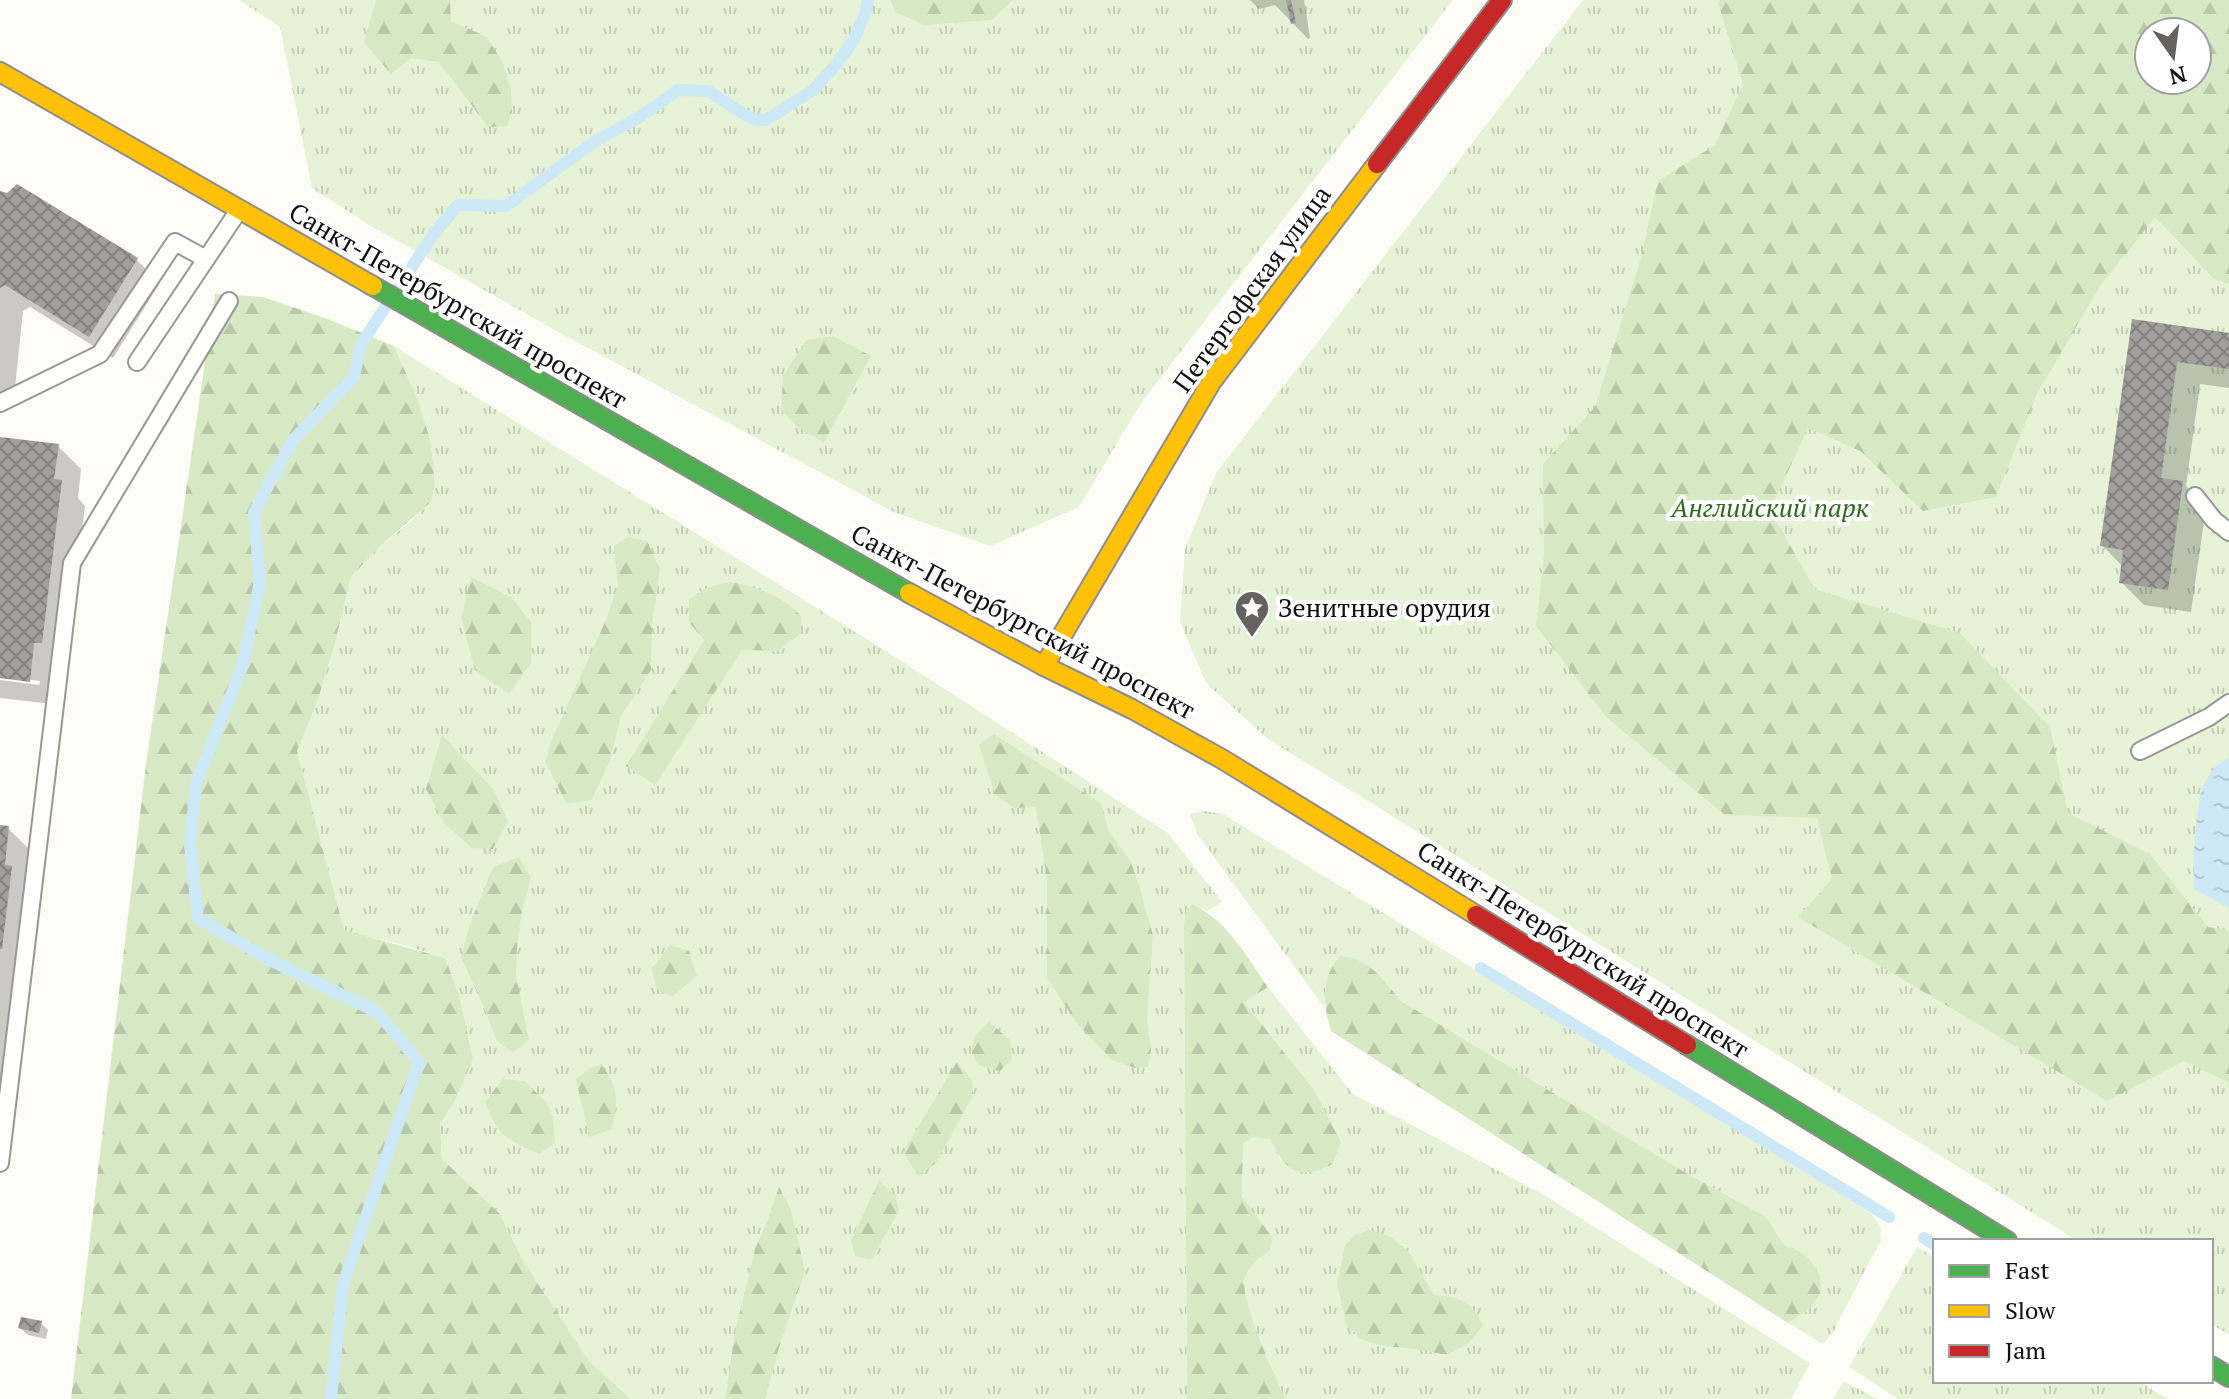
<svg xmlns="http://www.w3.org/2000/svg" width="2229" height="1399" viewBox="0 0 2229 1399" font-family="'PT Serif',serif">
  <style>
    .grass { fill: url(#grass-tufts); fill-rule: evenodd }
    .forest { fill: url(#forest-firs); fill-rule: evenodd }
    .water { fill: url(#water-ripples) }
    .shadow { fill: #0003 }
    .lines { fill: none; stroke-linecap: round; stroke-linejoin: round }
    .stream { stroke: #cde8f7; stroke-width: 12 }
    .building { fill: url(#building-cross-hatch) }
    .lane-casing { stroke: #979795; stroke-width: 20 }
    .fast-casing { stroke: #8e8d8b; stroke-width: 22 }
    .slow-casing { stroke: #8e8d8b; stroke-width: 22 }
    .jam-casing { stroke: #8e8d8b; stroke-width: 22 }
    .lane { stroke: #fffffe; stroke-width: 16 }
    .fast { stroke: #4caf50; stroke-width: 18 }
    .slow { stroke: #ffc107; stroke-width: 18 }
    .jam { stroke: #c62828; stroke-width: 18 }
    .labels { text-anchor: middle; stroke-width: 8; stroke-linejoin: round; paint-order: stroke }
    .street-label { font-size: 26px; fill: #111; stroke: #fff }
    .park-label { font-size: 26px; font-style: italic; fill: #2f6b1f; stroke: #fff }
    .poi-label { font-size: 26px; fill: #111; stroke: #fff; text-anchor: start }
  </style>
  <defs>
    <pattern id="grass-tufts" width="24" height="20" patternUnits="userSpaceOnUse" patternTransform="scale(2)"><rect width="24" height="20" fill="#e7f3d7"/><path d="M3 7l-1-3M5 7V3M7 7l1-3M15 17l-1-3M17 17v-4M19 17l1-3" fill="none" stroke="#c5cfb8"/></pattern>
    <pattern id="forest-firs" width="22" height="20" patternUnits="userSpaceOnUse" patternTransform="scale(2)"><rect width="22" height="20" fill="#d8eac5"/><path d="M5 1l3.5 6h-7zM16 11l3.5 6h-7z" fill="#b8c8a8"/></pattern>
    <pattern id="water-ripples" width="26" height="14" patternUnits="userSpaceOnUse" patternTransform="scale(2)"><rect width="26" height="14" fill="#cde8f7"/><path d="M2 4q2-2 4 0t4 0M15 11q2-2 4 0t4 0" fill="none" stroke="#afc6d3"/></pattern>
    <pattern id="building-cross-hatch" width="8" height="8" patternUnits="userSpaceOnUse" patternTransform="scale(2)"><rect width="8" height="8" fill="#a19f9c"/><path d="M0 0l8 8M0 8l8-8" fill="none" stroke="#82807e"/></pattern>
  </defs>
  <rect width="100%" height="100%" fill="#fdfcf7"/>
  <g class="grass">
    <polygon points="239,0 1453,0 1141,403 1079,507 990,546 894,512 558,332 366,223 312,188 280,27"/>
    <path d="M1583 0H2229V1335L2211 1324V1241H2078L1268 739 1206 683 1180 622 1185 549 1216 473ZM2149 32H2197V80H2149Z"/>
    <polygon points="394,346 878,646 1168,833 1222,902 1207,911 1192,904 1184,925 1187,1399 631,1399 589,1361 523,1261 500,1214 442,1159 440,1123 455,1101 473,1059 459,994 445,958 400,944 344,931 297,751 316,706 334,647 351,577 379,547 406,525 431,502 435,485 431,442 417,398"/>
    <polygon points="1205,811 1223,814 1872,1214 1880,1226 1881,1240 1833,1332 1823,1344 1788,1323 1812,1307 1801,1252 1785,1246 1765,1216 1686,1173 1401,1001 1372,968 1326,984 1324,1007 1197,834 1190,814"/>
    <path d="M1268 987 1353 1094 1544 1195 1810 1363 1791 1399H1285C1275 1375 1239 1300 1245 1278 1250 1264 1258 1258 1270 1251L1242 1197 1243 1143 1254 1136 1270 1139 1281 1160 1314 1090 1243 1001Z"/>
    <polygon points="1917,1247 1935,1257 1935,1381 2138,1381 2168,1399 1898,1399 1849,1367"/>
    <polygon points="1843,1381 1878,1399 1833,1399"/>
  </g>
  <g class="forest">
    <polygon points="376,0 450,0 451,21 487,37 503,63 511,89 512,112 507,126 488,127 439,62 411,58 391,74 364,42"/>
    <polygon points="890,0 1013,0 992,20 924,25 896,12"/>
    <path d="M1720 0H2229V284L2214 279 2155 217 2100 286 2036 396 1996 497 1923 511 1860 451 1808 428 1770 510 1815 589 1960 633 2050 727 2068 813 2150 854 2208 927 2229 930V1083L2184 1061 2107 1101 1798 917 1832 879 1817 818 1725 815 1607 718 1536 626 1544 555 1543 464 1595 407 1641 258 1658 181 1715 145 1743 84 1718 3ZM2149 32H2197V80H2149Z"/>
    <polygon points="215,294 263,297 325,318 394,346 417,398 431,442 435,485 431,502 379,547 351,577 334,647 316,706 297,751 344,930 445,958 459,994 473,1059 455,1101 440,1123 442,1159 500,1214 523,1261 589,1361 631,1399 71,1399 146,764"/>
    <polygon points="833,336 871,356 824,442 798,428 781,410 783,376 806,340"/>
    <polygon points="628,537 647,541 660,569 652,625 651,670 621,716 610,760 592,800 567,804 545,762 553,737 606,620 618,586 614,546"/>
    <polygon points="471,577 511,597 531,622 531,663 509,694 475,670 461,618"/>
    <path d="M730 582C758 587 783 596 802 617L800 634 778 651 742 650 655 785 626 766 704 640 689 622V599L706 588Z"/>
    <polygon points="994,734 1102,804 1108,830 1130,860 1138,882 1153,935 1147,1019 1151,1050 1148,1067 1134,1068 1112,1060 1076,1022 1047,977 1047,880 1036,807 1015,808 995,795 979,745"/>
    <polygon points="442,735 494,790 508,822 493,849 472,848 444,823 426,789"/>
    <polygon points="519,857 531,877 521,916 517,948 516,975 529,1040 513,1053 496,1040 486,1012 461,957 470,924 493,867"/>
    <path d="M1192 904C1227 920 1246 956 1268 987L1244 1002 1314 1090 1341 1142 1333 1164C1297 1181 1287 1172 1270 1139L1254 1137 1243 1143 1242 1197 1272 1237 1270 1251C1259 1258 1250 1264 1245 1278 1239 1299 1275 1375 1285 1399H1187L1184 925 1186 910Z"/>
    <polygon points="670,945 689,951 697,976 672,997 656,989 652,968"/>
    <path d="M1340 956C1370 958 1382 979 1401 1001L1686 1173 1765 1216 1785 1246 1801 1252 1811 1261 1820 1275 1821 1291 1812 1307 1788 1323 1331 1031C1323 1003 1320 979 1340 956Z"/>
    <polygon points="989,1022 1010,1040 1012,1059 1000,1071 978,1065 971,1051 976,1034"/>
    <polygon points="957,1062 972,1080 973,1096 936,1163 918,1176 903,1152"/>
    <path d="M601 1064C620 1091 618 1097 612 1129L589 1137 576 1079 590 1068Z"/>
    <path d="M503 1079 524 1081 547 1103 553 1117 555 1143 539 1154C504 1138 500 1138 485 1102Z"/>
    <polygon points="879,1181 896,1196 899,1211 871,1260 855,1256 851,1240"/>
    <polygon points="779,1187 791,1210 805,1271 780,1344 765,1399 725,1399 735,1332 755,1249 768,1220"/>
    <path d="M1370 1230 1389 1236 1409 1252 1434 1295C1458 1297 1473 1301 1483 1325L1468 1344 1446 1355 1417 1349 1384 1346 1363 1340 1347 1327 1337 1284 1345 1245 1355 1235Z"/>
  </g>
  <path class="water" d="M2229 758V908L2195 890C2191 873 2196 800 2204 785 2209 773 2217 763 2229 758Z"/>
  <g class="shadow">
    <polygon points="1250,0 1304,0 1310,38 1308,39 1275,5 1259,9"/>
    <polygon points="0,193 137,260 160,283 113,358 30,307 23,311 13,407 0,406"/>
    <polygon points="2134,322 2229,335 2229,388 2200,384 2186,486 2206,507 2191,612 2144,605 2121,582 2123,567 2102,545"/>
    <polygon points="0,439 58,446 81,469 78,498 85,506 65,666 52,704 0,698 0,680 39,685 40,681 0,676"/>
    <polygon points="0,827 8,828 32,852 5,1085 0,1084"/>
    <polygon points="41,1323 48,1330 46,1339 28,1335 20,1328"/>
  </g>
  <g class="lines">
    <g class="stream">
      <polyline points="1481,968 1889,1217"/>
      <polyline points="1924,1238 1935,1245"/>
      <polyline points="331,1399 343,1284 419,1062 377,1012 270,960 198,918 190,845 196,783 242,667 260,582 254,512 293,440 354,377 361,344 435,232 458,205 506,206 594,142 638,118 678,90 708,91 747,116 756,120 766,120 812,91 836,65 853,41 866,12 868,0"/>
    </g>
  </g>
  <g class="building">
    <polygon points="1286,0 1291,0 1296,23 1291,24"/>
    <polygon points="17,184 138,258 89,337 5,285 0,288 0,191 7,193"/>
    <polygon points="2132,319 2229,333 2229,369 2177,362 2161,478 2183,481 2168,590 2119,583 2123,550 2100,546"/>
    <polygon points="0,437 59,444 54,479 62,480 42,643 34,643 30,682 0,678"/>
    <polygon points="0,825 9,826 5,865 12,866 2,949 0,949"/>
    <polygon points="21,1317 42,1321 39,1333 18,1328"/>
  </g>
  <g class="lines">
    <defs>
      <g id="lane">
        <polyline points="137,362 239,210"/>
        <polyline points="0,403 100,354 175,242 206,259"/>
        <polyline points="2195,496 2214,520 2229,532"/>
        <polyline points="2140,751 2209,717 2229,703"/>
        <polyline points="0,1163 72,563 229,301"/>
      </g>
      <g id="fast">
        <polyline points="373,286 909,593"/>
        <polyline points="1687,1045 2007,1241"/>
        <polyline points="2211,1366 2229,1377"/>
      </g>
      <g id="slow">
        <polyline points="0,72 373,286"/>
        <polyline points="909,593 1044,666 1132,709 1222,759 1476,915"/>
        <polyline points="1044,666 1212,381 1377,164"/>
      </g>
      <g id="jam">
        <polyline points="1377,164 1502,0"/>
        <polyline points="1476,915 1687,1045"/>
      </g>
    </defs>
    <use href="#lane" class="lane-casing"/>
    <use href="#fast" class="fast-casing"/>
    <use href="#slow" class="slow-casing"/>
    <use href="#jam" class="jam-casing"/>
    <use href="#lane" class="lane"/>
    <use href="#fast" class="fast"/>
    <use href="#slow" class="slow"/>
    <use href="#jam" class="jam"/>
  </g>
  <defs>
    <symbol id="sight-pin" viewBox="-11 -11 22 30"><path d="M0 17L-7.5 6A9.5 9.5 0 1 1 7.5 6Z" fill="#646362" stroke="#fff"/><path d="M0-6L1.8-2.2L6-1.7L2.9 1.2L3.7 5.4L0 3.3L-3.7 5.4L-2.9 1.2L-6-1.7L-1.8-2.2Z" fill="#fff"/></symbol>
  </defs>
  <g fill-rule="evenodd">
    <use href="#sight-pin" x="1232" y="588" width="40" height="54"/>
  </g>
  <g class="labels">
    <g class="street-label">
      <text transform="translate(1252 289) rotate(-54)" y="9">Петергофская улица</text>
      <text transform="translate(458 306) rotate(30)" y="9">Санкт-Петербургский проспект</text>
      <text transform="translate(1023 622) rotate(28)" y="9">Санкт-Петербургский проспект</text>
      <text transform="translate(1583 950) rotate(32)" y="9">Санкт-Петербургский проспект</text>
    </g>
    <g class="park-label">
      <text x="1770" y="517">Английский парк</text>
    </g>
    <g class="poi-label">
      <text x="1278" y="617">Зенитные орудия</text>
    </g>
  </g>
  <rect x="1933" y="1239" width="280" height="144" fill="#ffffff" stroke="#a0a0a0" stroke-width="2"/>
  <rect x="1949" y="1265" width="40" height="12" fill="#4caf50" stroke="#a0a0a0" stroke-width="2"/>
  <text x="2005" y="1279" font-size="24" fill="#111111">Fast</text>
  <rect x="1949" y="1305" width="40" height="12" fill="#ffc107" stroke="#a0a0a0" stroke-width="2"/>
  <text x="2005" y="1319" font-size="24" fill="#111111">Slow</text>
  <rect x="1949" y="1345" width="40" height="12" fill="#c62828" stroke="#a0a0a0" stroke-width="2"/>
  <text x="2005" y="1359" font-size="24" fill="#111111">Jam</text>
  <g transform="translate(2173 56) rotate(166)"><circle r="38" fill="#ffffff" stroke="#a0a0a0" stroke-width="2"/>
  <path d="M0-6L14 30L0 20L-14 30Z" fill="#646362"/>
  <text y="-12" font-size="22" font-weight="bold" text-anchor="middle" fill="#111111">N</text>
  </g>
</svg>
